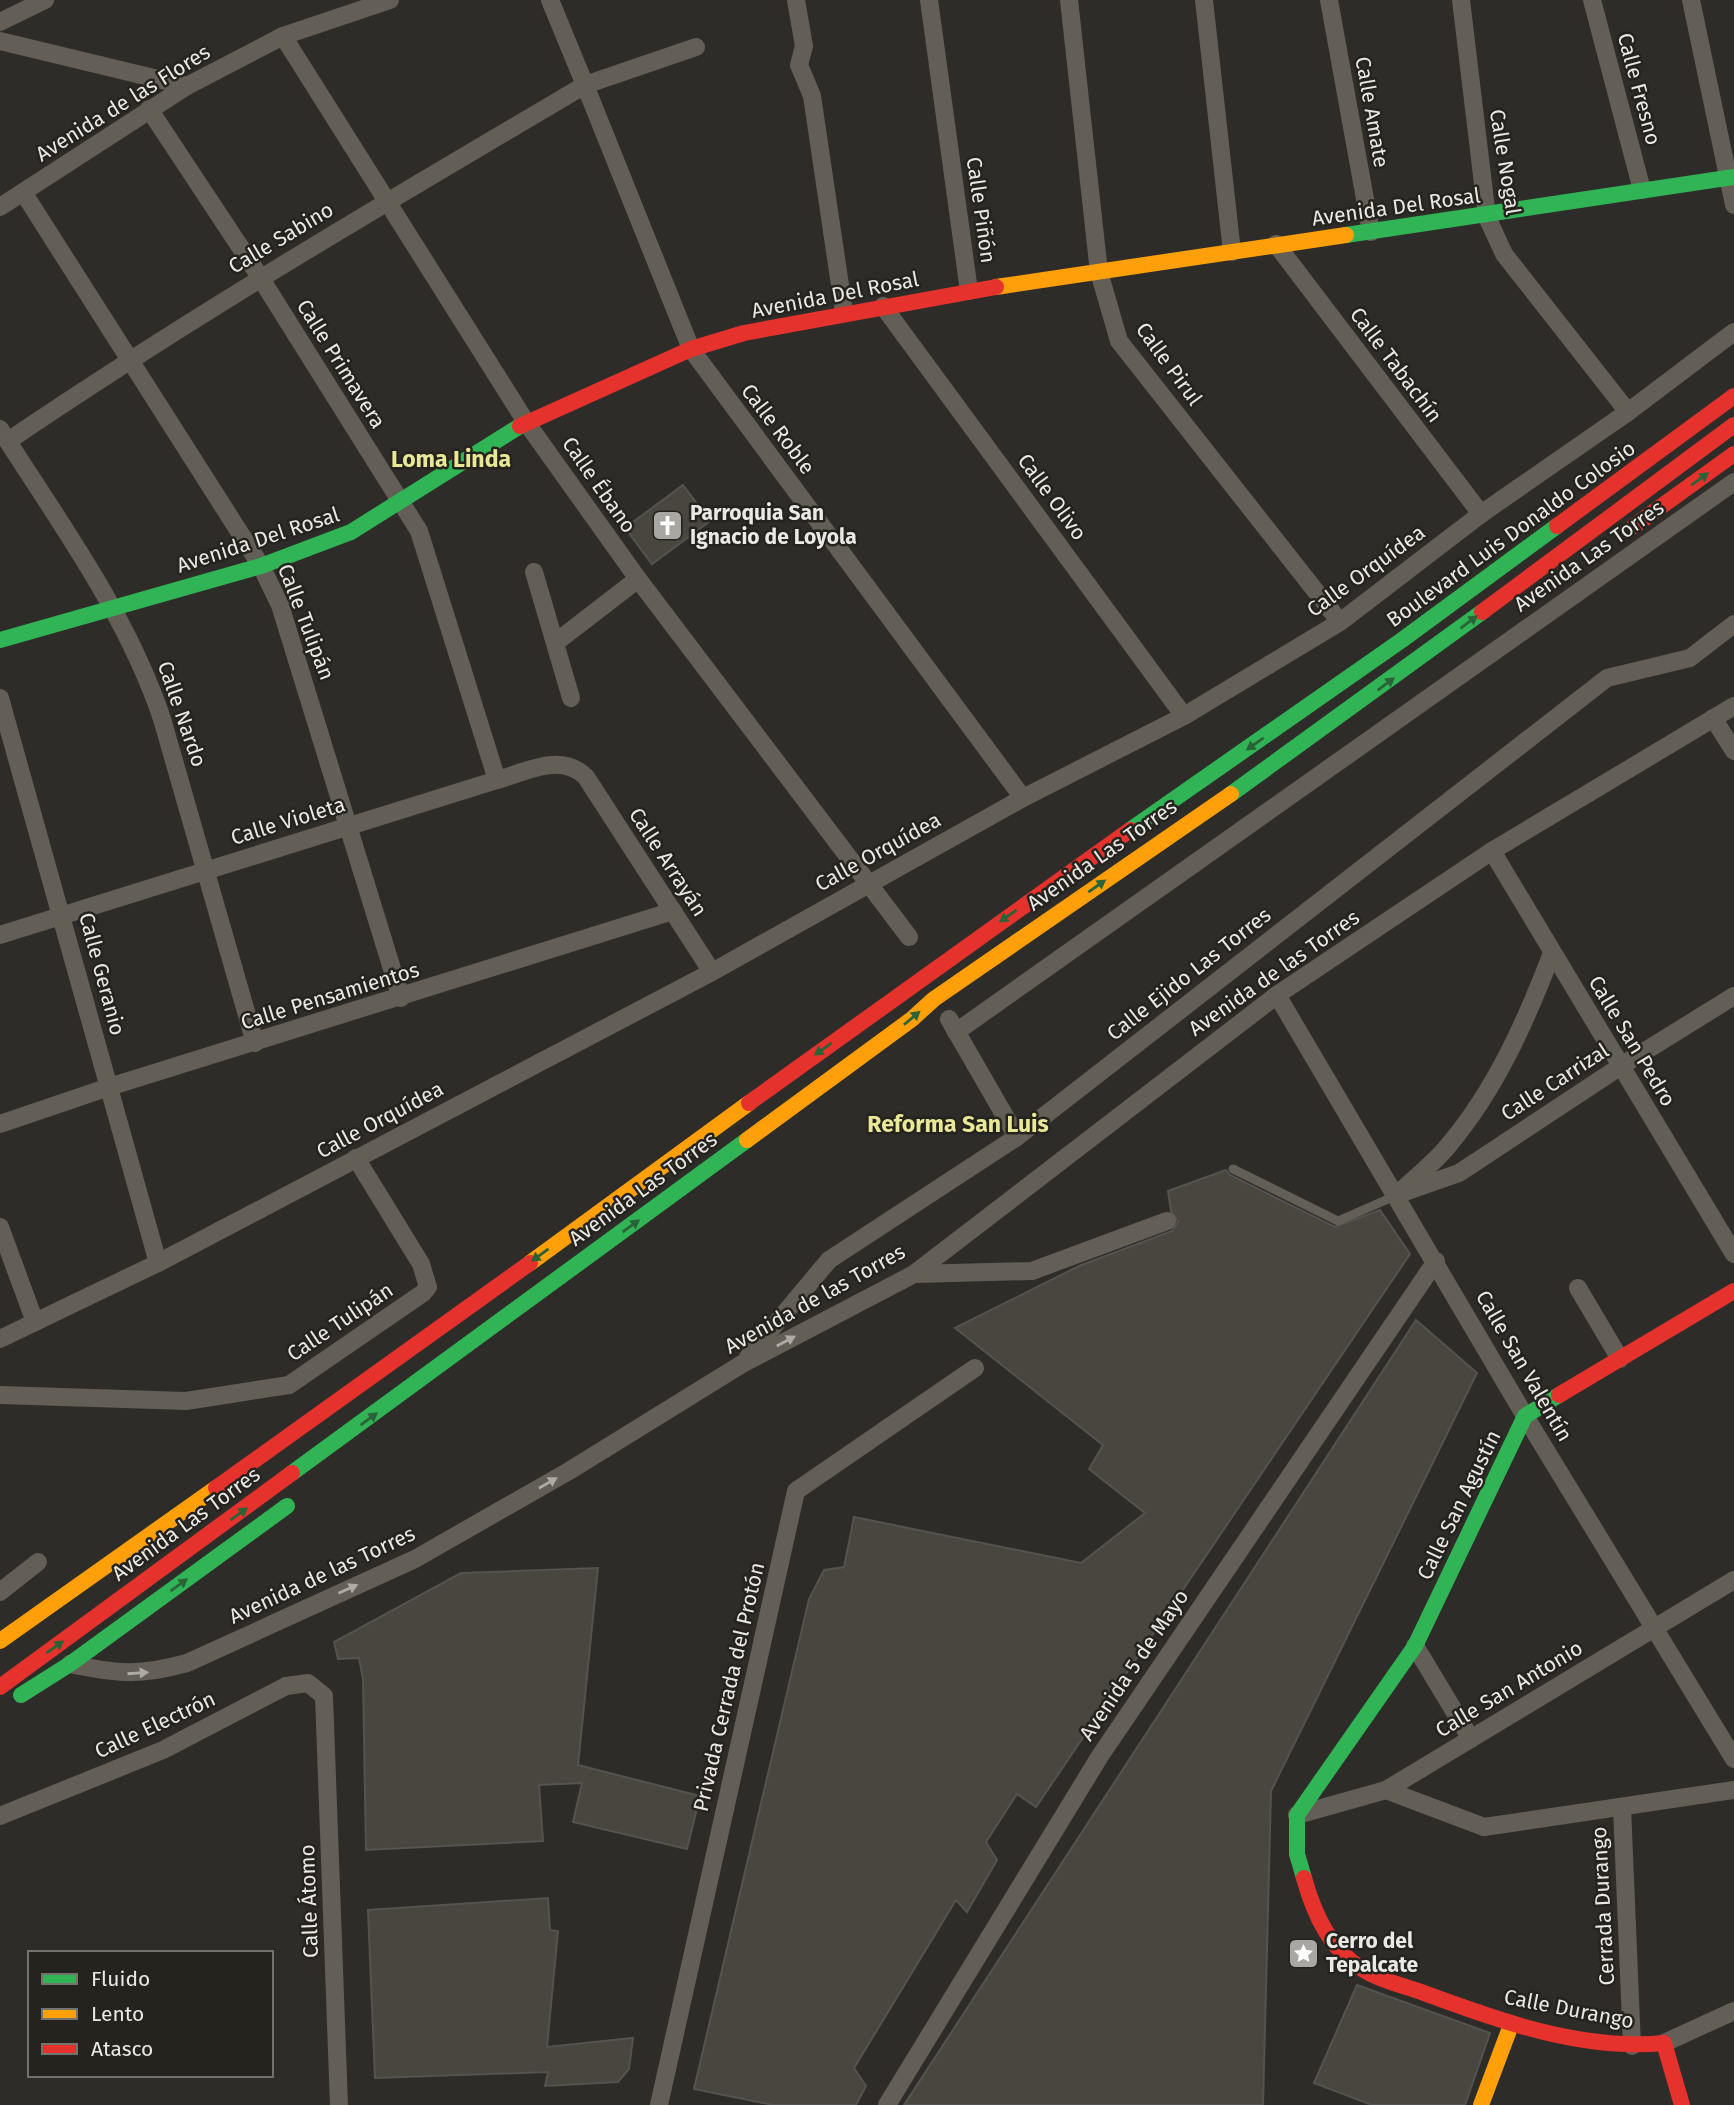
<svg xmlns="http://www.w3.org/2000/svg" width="1734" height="2105" viewBox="0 0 1734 2105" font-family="'Fira Sans',sans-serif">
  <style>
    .building { fill: #48463e; stroke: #545350; stroke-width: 2 }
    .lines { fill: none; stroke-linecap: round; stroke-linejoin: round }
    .lane { stroke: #645f56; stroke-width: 9 }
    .street { stroke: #645f56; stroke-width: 18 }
    .fast { stroke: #30b455; stroke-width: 16 }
    .slow { stroke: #ff9f0a; stroke-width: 16 }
    .jam { stroke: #e5322d; stroke-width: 16 }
    .oneway { fill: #2a6436 }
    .oneway2 { fill: #aeaba5 }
    .labels { text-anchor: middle; stroke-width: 5; stroke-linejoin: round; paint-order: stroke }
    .street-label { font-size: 21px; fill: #eae9e5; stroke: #25231d }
    .poi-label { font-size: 21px; font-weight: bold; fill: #eae9e5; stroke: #25231d; text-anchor: start }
    .neighbourhood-label { font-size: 23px; font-weight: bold; fill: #e9e798; stroke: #25231d }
  </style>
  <rect width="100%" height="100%" fill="#2d2c29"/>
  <g class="building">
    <polygon points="683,485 710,521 652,564 625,528"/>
    <polygon points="1226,1170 1230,1175 1335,1227 1380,1210 1410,1254 1036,1807 1017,1794 986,1842 997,1860 967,1912 956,1900 854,2068 866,2086 856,2105 773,2105 694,2089 809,1599 824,1570 844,1567 854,1517 1081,1563 1145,1513 1089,1469 1103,1445 955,1328 1079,1266 1172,1231 1178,1222 1171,1211 1168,1191"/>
    <polygon points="1416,1320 1477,1373 1271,1791 1263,2105 904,2105"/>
    <polygon points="598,1568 578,1765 700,1796 687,1849 573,1822 582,1783 539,1785 543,1841 366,1850 363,1679 359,1658 338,1659 334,1642 461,1573"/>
    <polygon points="548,1898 550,1930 558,1931 547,2047 633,2038 629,2069 618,2082 545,2086 548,2072 375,2078 368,1910"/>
    <polygon points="1357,1985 1490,2033 1465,2105 1372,2105 1314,2083"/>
  </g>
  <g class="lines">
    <polyline class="lane" points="1233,1169 1338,1221 1395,1196"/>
    <g class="street">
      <polyline points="550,0 585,85 696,47"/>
      <polyline points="796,0 804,46 799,65 812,96 844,312"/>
      <polyline points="929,0 969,291"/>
      <polyline points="1069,0 1099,272 1119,341 1340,622"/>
      <polyline points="1204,0 1232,252"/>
      <polyline points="1329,0 1371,232"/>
      <polyline points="1461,0 1487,217 1504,254 1628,412"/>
      <polyline points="1592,0 1642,190"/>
      <polyline points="1691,0 1734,205"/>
      <polyline points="0,22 45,0"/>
      <polyline points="283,36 526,422 638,579 909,937"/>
      <polyline points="0,41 187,86"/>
      <polyline points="149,109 260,277 419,531 497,780"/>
      <polyline points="23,192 261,566 280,605 401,998"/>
      <polyline points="0,207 187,86 283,36 390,0"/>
      <polyline points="1276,244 1481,514"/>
      <polyline points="883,306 1184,716"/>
      <path d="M0 429C59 522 127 614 162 719L255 1043"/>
      <path d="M8 441C195 314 390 200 585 85L691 349 1023 798"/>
      <polyline points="534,572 571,698"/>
      <polyline points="555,643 638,579"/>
      <polyline points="0,698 158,1263"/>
      <polyline points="1713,718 1734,751"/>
      <polyline points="1492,851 1734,1254"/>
      <path d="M0 935 497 780C526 772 561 752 586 777L712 972"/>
      <polyline points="1277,995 1525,1416 1734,1759"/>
      <polyline points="949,1019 1017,1137"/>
      <polyline points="956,1032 1734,482"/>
      <polyline points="0,1124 109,1087 673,911"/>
      <path d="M1402 1190C1417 1176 1435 1162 1448 1146 1496 1089 1526 1021 1552 953"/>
      <polyline points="1396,1195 1459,1173 1621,1066 1734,996"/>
      <polyline points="0,1227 35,1322"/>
      <polyline points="914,1274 1032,1271 1167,1221"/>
      <polyline points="1578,1288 1620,1359"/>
      <polyline points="0,1339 158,1263 712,972 1023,798 1184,716 1340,622 1481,514 1628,412 1734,332"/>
      <polyline points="748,1357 829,1260 1017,1137 1607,678 1690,658 1734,624"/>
      <polyline points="0,1395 186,1401 289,1385 423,1293 428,1287 421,1264 356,1158"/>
      <polyline points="0,1592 38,1562"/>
      <polyline points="1415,1646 1471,1739"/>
      <path d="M70 1664C118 1674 140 1676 187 1663L415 1559 569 1471 742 1364 914 1274 1277 995 1492 851 1734 706"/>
      <polyline points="1386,1790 1484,1827 1734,1790"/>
      <polyline points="1622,1807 1632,2046"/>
      <polyline points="1297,1815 1386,1790 1734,1580"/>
      <polyline points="0,1816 163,1750 286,1686 308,1683 324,1696 339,2105"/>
      <polyline points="1664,2043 1734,2011"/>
      <polyline points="659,2105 796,1491 975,1368"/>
      <polyline points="887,2105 1100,1756 1436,1261"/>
    </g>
    <g class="fast">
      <polyline points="1346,235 1734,177"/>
      <polyline points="0,640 261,566 351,532 520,426"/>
      <polyline points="1231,794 1482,612"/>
      <polyline points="1130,830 1402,640 1557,526"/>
      <polyline points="292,1473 747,1140"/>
      <polyline points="21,1695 70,1664 287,1506"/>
      <polyline points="1304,1878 1297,1854 1297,1815 1415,1646 1525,1416 1559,1395"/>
    </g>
    <g class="slow">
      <polyline points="996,287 1346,235"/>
      <polyline points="747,1140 912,1019 934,999 1231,794"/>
      <polyline points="530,1263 749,1103"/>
      <polyline points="0,1641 216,1488"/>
      <polyline points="1481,2105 1511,2025"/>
    </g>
    <g class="jam">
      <polyline points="520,426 691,349 744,333 996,287"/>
      <polyline points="1557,526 1734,396"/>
      <polyline points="1634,526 1734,454"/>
      <polyline points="1482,612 1734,425"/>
      <polyline points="749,1103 1130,830"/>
      <polyline points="1559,1395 1734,1291"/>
      <polyline points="216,1488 530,1263"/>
      <polyline points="0,1687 292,1473"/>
      <path d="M1304 1878C1314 1914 1330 1950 1364 1970 1381 1981 1405 1986 1424 1993 1500 2021 1582 2051 1664 2043L1682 2105"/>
    </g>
  </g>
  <defs><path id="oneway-solid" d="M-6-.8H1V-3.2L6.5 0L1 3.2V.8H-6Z" transform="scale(1.75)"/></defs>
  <g class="oneway">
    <use href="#oneway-solid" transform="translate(1700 479) rotate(-36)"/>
    <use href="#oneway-solid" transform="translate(1469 622) rotate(-37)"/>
    <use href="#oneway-solid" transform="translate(1386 684) rotate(-37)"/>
    <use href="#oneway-solid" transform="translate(1255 744) rotate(145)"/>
    <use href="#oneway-solid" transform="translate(1097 886) rotate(-35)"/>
    <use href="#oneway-solid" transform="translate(1008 916) rotate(145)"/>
    <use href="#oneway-solid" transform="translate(912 1018) rotate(-40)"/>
    <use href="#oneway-solid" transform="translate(823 1049) rotate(144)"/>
    <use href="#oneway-solid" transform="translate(631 1226) rotate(-36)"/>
    <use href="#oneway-solid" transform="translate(540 1255) rotate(144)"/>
    <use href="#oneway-solid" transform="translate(369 1419) rotate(-36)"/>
    <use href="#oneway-solid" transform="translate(239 1514) rotate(-36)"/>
    <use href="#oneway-solid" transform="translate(179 1585) rotate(-36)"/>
    <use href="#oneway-solid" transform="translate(55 1647) rotate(-36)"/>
  </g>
  <g class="oneway2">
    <use href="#oneway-solid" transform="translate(786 1341) rotate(-28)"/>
    <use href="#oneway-solid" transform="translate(548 1483) rotate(-30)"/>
    <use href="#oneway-solid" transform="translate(348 1589) rotate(-24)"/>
    <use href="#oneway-solid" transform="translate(138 1673) rotate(-4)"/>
  </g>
  <defs>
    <symbol id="church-square" viewBox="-11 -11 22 22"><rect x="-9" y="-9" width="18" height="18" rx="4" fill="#a8a7a3" stroke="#25231d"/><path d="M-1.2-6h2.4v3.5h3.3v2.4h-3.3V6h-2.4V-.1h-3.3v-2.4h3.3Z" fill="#fff"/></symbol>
    <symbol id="sight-square" viewBox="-11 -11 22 22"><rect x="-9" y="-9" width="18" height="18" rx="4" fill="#a8a7a3" stroke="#25231d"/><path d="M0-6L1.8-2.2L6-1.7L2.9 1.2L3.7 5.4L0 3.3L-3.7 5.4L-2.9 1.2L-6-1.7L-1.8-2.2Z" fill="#fff"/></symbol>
  </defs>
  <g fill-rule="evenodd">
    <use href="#church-square" x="650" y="508" width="35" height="35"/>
    <use href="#sight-square" x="1286" y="1936" width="35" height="35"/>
  </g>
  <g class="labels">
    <g class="street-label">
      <text transform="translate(1639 89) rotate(75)" y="7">Calle Fresno</text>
      <text transform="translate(123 103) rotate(-32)" y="7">Avenida de las Flores</text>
      <text transform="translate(1372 112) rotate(80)" y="7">Calle Amate</text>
      <text transform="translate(1505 162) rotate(81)" y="7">Calle Nogal</text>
      <text transform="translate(1396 207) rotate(-8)" y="7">Avenida Del Rosal</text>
      <text transform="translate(981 210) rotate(82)" y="7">Calle Piñón</text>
      <text transform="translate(281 238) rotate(-31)" y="7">Calle Sabino</text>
      <text transform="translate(835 295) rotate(-11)" y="7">Avenida Del Rosal</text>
      <text transform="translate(341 364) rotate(58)" y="7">Calle Primavera</text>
      <text transform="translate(1169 364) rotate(54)" y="7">Calle Pirul</text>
      <text transform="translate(1396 365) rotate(53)" y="7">Calle Tabachín</text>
      <text transform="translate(778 429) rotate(53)" y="7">Calle Roble</text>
      <text transform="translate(599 485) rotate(55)" y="7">Calle Ébano</text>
      <text transform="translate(1052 497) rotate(54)" y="7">Calle Olivo</text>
      <text transform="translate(1511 534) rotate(-36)" y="7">Boulevard Luis Donaldo Colosio</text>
      <text transform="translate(258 540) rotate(-18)" y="7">Avenida Del Rosal</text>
      <text transform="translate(1589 556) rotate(-35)" y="7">Avenida Las Torres</text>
      <text transform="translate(1366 571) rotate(-36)" y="7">Calle Orquídea</text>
      <text transform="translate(306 622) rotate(69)" y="7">Calle Tulipán</text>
      <text transform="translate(182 714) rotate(71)" y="7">Calle Nardo</text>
      <text transform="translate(288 821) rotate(-17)" y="7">Calle Violeta</text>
      <text transform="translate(878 852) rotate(-29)" y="7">Calle Orquídea</text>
      <text transform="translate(1102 855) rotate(-35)" y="7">Avenida Las Torres</text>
      <text transform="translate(668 862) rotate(57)" y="7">Calle Arrayán</text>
      <text transform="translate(1274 973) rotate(-35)" y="7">Avenida de las Torres</text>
      <text transform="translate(102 974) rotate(75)" y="7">Calle Geranio</text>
      <text transform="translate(1189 974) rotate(-38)" y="7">Calle Ejido Las Torres</text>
      <text transform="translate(330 996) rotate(-17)" y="7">Calle Pensamientos</text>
      <text transform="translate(1632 1041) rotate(59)" y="7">Calle San Pedro</text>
      <text transform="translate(1555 1082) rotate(-33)" y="7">Calle Carrizal</text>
      <text transform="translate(380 1120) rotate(-28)" y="7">Calle Orquídea</text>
      <text transform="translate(643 1189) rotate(-36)" y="7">Avenida Las Torres</text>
      <text transform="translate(815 1299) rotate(-29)" y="7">Avenida de las Torres</text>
      <text transform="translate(340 1322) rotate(-34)" y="7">Calle Tulipán</text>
      <text transform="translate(1524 1366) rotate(60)" y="7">Calle San Valentín</text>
      <text transform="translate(1459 1505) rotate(-64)" y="7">Calle San Agustín</text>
      <text transform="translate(186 1524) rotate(-36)" y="7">Avenida Las Torres</text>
      <text transform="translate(322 1575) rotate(-25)" y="7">Avenida de las Torres</text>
      <text transform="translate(1134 1665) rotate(-56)" y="7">Avenida 5 de Mayo</text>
      <text transform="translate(729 1687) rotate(-77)" y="7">Privada Cerrada del Protón</text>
      <text transform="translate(1509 1689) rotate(-31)" y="7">Calle San Antonio</text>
      <text transform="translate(155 1725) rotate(-25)" y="7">Calle Electrón</text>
      <text transform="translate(309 1901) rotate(-92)" y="7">Calle Átomo</text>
      <text transform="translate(1603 1906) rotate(-93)" y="7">Cerrada Durango</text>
      <text transform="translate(1569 2009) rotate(11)" y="7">Calle Durango</text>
    </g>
    <g class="poi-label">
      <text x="690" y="520">Parroquia San<tspan x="690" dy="24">Ignacio de Loyola</tspan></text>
      <text x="1326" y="1948">Cerro del<tspan x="1326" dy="24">Tepalcate</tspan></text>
    </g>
    <g class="neighbourhood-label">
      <text x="451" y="467">Loma Linda</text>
      <text x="958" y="1132">Reforma San Luis</text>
    </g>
  </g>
  <rect x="28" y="1951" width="245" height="126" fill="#25231d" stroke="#74726d" stroke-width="2"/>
  <rect x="42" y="1974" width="35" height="10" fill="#30b455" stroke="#74726d" stroke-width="2"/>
  <text x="91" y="1986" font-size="21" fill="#eae9e5">Fluido</text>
  <rect x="42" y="2009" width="35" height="10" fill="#ff9f0a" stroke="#74726d" stroke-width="2"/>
  <text x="91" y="2021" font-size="21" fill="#eae9e5">Lento</text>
  <rect x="42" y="2044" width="35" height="10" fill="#e5322d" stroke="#74726d" stroke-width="2"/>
  <text x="91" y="2056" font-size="21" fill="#eae9e5">Atasco</text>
</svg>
